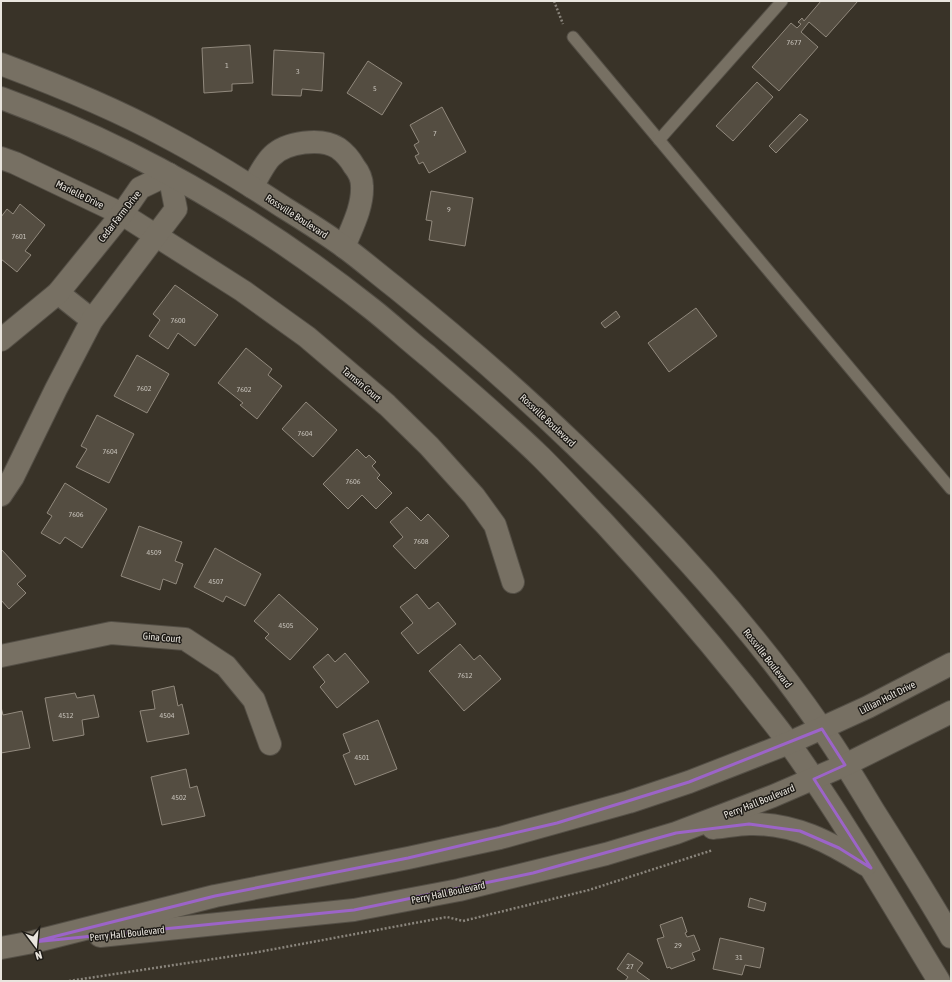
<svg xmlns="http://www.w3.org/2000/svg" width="952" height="982" viewBox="0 0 952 982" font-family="'Asap Condensed',sans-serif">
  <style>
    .building { fill: #544d41; stroke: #91897d }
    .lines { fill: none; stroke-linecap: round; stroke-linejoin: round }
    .lane-casing { stroke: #544f46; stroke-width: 13 }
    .street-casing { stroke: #544f46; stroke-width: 24 }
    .secondary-casing { stroke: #544f46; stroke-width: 24 }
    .path { stroke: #8a857c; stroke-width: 2.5; stroke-dasharray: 2 2; stroke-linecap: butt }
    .lane { stroke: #777063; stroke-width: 11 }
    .street { stroke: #777063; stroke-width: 22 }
    .secondary { stroke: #777063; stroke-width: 22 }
    .marked { fill: none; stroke: #9c64c8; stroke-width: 3; stroke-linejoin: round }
    .labels { text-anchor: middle; stroke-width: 3; stroke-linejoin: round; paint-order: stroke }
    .number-label { font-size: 8px; fill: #c4bfb7 }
    .street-label { font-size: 10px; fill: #e9e5de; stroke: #1e1b16 }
  </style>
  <rect width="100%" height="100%" fill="#393328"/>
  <g class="building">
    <polygon points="821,1 858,1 826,37 809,22 801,32 818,47 779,91 752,67 791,23 797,28 801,24 798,22 802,18 804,21"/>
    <polygon points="250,45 253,83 232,84 232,91 204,93 202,48"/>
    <polygon points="274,50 324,53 322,91 302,89 301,96 272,95"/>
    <polygon points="368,61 402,83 382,115 347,93"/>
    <polygon points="757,82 773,97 733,141 716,126"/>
    <polygon points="442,107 466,152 429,173 423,162 419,164 415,156 419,154 414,145 419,142 410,125"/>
    <polygon points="800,114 808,120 776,153 769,146"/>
    <polygon points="431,191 473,198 465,246 429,240 432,221 426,220"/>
    <polygon points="20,204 45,225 25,251 31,255 17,272 1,259 1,217 7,209 13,214"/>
    <polygon points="175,285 218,315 195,346 178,333 168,349 149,336 160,320 153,314"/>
    <polygon points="696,308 717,336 669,372 648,343"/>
    <polygon points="616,311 620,317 605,328 601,323"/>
    <polygon points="246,348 272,369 268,375 282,386 257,419 240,405 243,403 218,383"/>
    <polygon points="137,355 169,374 147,413 114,396"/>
    <polygon points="306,402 337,430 313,457 282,429"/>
    <polygon points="97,415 134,434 109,483 76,467 87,449 81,446"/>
    <polygon points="357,449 366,458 369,455 376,462 372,466 380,475 377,478 392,493 376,509 362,495 348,509 323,484"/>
    <polygon points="65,483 107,509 82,548 65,537 60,544 41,533 52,516 47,513"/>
    <polygon points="407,507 421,521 428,514 449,536 415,569 393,546 403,537 390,522"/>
    <polygon points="139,526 182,542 175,561 183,564 176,584 163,579 160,590 121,576"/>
    <polygon points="215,548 261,574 245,606 226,596 223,602 194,587"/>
    <polygon points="1,549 26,576 17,584 26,593 9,609 1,600"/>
    <polygon points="279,594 318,629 290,660 265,638 269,634 254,621"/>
    <polygon points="417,594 429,609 438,602 456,624 418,654 401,633 413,623 400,607"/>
    <polygon points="460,644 474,660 480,655 501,679 464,711 429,671"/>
    <polygon points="345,653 369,682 337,708 320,687 325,682 313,667 328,654 335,662"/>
    <polygon points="174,686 178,706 182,704 189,734 147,742 140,711 155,709 152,691"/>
    <polygon points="75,693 77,698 94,695 99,717 82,720 84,735 53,741 45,698"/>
    <polygon points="1,707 3,715 22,711 30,748 1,753"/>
    <polygon points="378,720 397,769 355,785 343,755 350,752 343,734"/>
    <polygon points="186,769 190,788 197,786 205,816 162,825 151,777"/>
    <polygon points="750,898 766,903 764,911 748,907"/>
    <polygon points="682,917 687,932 685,933 687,937 694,935 700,950 692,953 695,960 671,969 670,967 667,968 657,939 664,937 660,925"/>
    <polygon points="720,938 764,948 760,968 745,965 742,975 713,969"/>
    <polygon points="628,953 643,963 637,971 651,981 625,981 628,977 617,969"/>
  </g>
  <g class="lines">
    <defs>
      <g id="lane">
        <polyline points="573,37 951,489"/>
        <polyline points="659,140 782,1"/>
      </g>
      <g id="street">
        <polyline points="1,158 15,163 122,214 243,291 307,337 387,405 429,446 474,496 495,525 513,582"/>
        <path d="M252 187C257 179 265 162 272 156 286 142 321 137 338 148 345 153 350 159 354 166 358 171 362 179 362 186 363 207 352 227 344 247"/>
        <polyline points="58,293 92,320"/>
        <polyline points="1,340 58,293 122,214 140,188 169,174 176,209 92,320 56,389 13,477 1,495"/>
        <polyline points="1,656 111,633 185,639 226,666 254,700 270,744"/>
      </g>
      <g id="secondary">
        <path d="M1 64C57 85 112 107 165 136 205 157 245 182 283 207 304 220 325 233 344 247 362 260 379 275 396 288 458 338 518 390 575 445 665 532 751 626 822 729 841 756 858 785 875 813 901 854 927 895 951 937"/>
        <path d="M1 98C135 147 261 221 372 309 391 324 409 341 428 356 466 389 505 422 541 457 563 479 584 502 605 524 653 576 699 629 743 684 759 705 776 725 791 746 845 822 891 902 939 981"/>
        <path d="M713 828C725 827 738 824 750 824 794 823 830 842 866 865"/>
        <polyline points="100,936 354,910 459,890 606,854 676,833 773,796 845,765 951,712"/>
        <polyline points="1,948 33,942 215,896 408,858 500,838 629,802 689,782 789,743 868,707 951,664"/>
      </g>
    </defs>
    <use href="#lane" class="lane-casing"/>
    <use href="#street" class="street-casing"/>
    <use href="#secondary" class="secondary-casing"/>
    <g class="path">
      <polyline points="554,1 563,24"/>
      <polyline points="69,981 253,953 447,917 463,921 589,890 713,850"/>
    </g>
    <use href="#lane" class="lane"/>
    <use href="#street" class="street"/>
    <use href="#secondary" class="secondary"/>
  </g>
  <path class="marked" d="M822 729 845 765 814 779 871 868 839 848 800 831 749 824 676 833 533 873 354 910 33 942 215 896 408 858 557 823 689 782Z"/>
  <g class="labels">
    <g class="number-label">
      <text x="794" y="45">7677</text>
      <text x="227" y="68">1</text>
      <text x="298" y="74">3</text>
      <text x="375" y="91">5</text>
      <text x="435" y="136">7</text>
      <text x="449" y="212">9</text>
      <text x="19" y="239">7601</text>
      <text x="178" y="323">7600</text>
      <text x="144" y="391">7602</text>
      <text x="244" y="392">7602</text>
      <text x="305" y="436">7604</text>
      <text x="110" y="454">7604</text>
      <text x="353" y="484">7606</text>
      <text x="76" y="517">7606</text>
      <text x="421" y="544">7608</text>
      <text x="154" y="555">4509</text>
      <text x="216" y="584">4507</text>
      <text x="286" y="628">4505</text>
      <text x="465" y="678">7612</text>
      <text x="66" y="718">4512</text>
      <text x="167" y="718">4504</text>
      <text x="362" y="760">4501</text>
      <text x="179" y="800">4502</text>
      <text x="678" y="948">29</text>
      <text x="739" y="960">31</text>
      <text x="630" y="969">27</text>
    </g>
    <g class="street-label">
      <text transform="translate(80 194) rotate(26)" y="4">Marielle Drive</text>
      <text transform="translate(119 216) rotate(-52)" y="4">Cedar Farm Drive</text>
      <text transform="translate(297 216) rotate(33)" y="4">Rossville Boulevard</text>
      <text transform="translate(362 384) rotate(40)" y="4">Tamsin Court</text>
      <text transform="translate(548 420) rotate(43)" y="4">Rossville Boulevard</text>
      <text transform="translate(162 637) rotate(5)" y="4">Gina Court</text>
      <text transform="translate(768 658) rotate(52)" y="4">Rossville Boulevard</text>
      <text transform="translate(887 697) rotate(-27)" y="4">Lillian Holt Drive</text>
      <text transform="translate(759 801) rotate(-22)" y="4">Perry Hall Boulevard</text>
      <text transform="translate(448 892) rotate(-12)" y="4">Perry Hall Boulevard</text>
      <text transform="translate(127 933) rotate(-6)" y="4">Perry Hall Boulevard</text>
    </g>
  </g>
  <rect width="952" height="982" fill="none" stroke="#e9e5de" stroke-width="4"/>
  <g transform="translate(36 946) rotate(164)" stroke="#1e1b16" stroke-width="3" paint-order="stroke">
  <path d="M0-3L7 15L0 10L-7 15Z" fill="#e9e5de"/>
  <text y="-6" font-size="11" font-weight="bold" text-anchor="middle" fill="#e9e5de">N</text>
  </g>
</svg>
